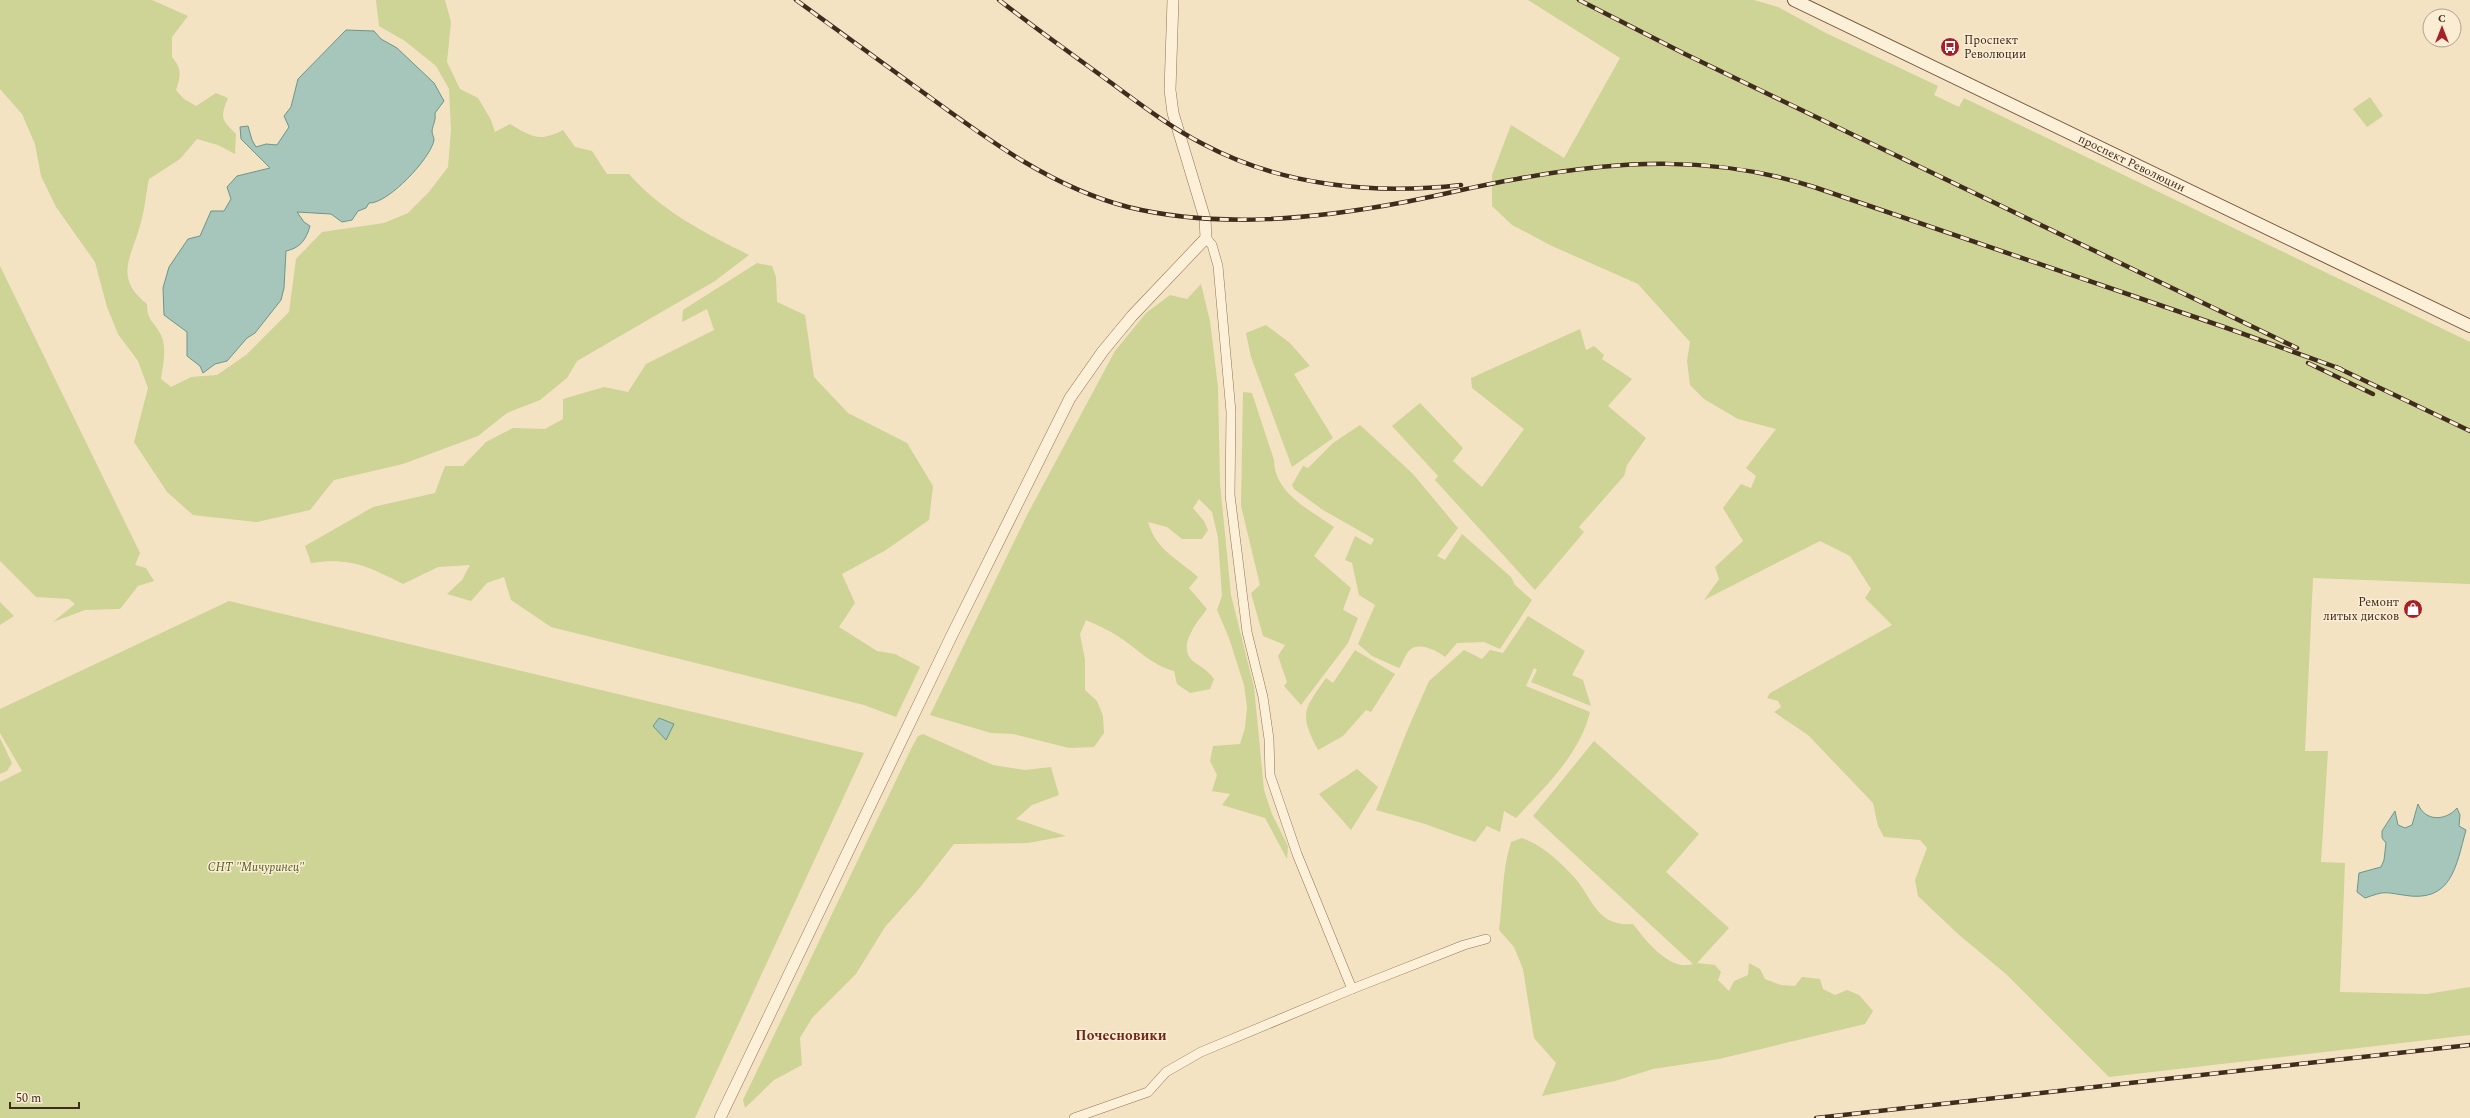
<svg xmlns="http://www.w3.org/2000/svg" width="2470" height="1118" viewBox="0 0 2470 1118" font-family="Spectral,serif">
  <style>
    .green { fill: #ced396 }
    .water { fill: #a6c6bb; stroke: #6b9689 }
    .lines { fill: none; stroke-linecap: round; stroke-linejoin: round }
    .minor-casing { stroke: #917357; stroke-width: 10 }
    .tertiary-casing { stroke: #917357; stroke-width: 12 }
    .secondary-casing { stroke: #72543a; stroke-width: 14 }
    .minor { stroke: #fdf0d8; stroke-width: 9 }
    .tertiary { stroke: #fdf0d8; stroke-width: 11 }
    .secondary { stroke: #fdf0d8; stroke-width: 12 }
    .rail-casing { stroke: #3f2c1d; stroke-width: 4.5 }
    .rail { stroke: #faedd4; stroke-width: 3; stroke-dasharray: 9; stroke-linecap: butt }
    .labels { text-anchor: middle; stroke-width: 3; stroke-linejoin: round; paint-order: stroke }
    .poi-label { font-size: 12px; fill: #3f2c1d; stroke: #faedd4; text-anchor: start }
    .street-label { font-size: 12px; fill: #3f2c1d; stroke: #faedd4 }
    .park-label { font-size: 12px; font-style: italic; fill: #515e21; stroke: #faedd4 }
    .quarter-label { font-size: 14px; font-weight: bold; fill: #712617; stroke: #faedd4 }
  </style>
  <rect width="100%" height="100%" fill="#f3e3c3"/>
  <g class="green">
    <path d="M0 0H152L188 16 172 37V57C182 69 181 75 176 90L184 99 196 106 216 93 228 98C220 118 221 119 236 134L235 154 218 145 197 139 180 159 149 179C146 193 145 208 141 222 133 255 112 277 147 304 147 321 154 321 161 335 167 348 163 365 161 379L171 387 191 377 217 375 246 355 289 312 296 259 322 232 384 223 408 213 429 192 448 167 451 130 449 89 436 66 405 41 379 26 376 0H445L451 22 447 62 460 89 478 98 491 120 495 132 510 124C531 136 539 143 563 130L575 147 592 151 607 174H629C661 211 705 233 749 255L715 281 577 361 567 378 540 400 507 413 478 436 403 464 334 480 310 510 257 522 193 515 167 492 134 442 148 388 138 361 118 334 107 307 95 262 56 207 41 176 35 144 22 114 0 89Z"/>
    <polygon points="1528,0 1754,0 1778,7 1826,33 1938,86 1934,95 1959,107 1964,98 2470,342 2470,584 2313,578 2305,751 2328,751 2321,862 2345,863 2340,992 2427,994 2470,987 2470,1035 2109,1077 2006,974 1958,934 1918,896 1915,880 1927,848 1920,840 1884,837 1878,826 1873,803 1808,735 1774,712 1781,707 1778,701 1767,698 1770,693 1892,625 1865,598 1871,589 1850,556 1820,541 1704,600 1719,579 1715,567 1743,541 1723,508 1741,484 1751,488 1756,476 1746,468 1776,429 1738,419 1704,399 1690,385 1687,361 1690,342 1638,284 1552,246 1512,225 1492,206 1492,175 1511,125 1564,158 1620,58"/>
    <polygon points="2370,97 2383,116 2367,127 2353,109"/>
    <path d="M757 263 772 266 776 277 777 302 805 315 814 377 848 413 907 443 933 486 929 520 886 550 842 574 855 603 839 627 877 651 895 654 920 667 896 717 864 705 551 627 511 600 504 577 487 583 471 601 447 594 462 580 470 565 438 567 403 584C369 567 351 557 311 563L305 546 373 507 435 493 445 466H463L486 442 513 428 545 429 563 419V399L604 387 628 392 646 364 714 330 707 309 682 322 683 310Z"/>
    <polygon points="0,266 140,553 135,565 146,568 154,581 138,586 120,609 85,610 53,622 75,604 69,599 36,597 0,561"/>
    <path d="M1201 284 1210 321 1218 387 1220 483 1231 595 1254 687 1264 790 1272 814 1288 846 1287 859 1265 818 1222 805 1230 794 1212 791 1217 775 1210 761 1213 746 1240 744 1245 728 1247 707 1244 685 1229 638 1217 610 1222 596 1218 538 1212 512 1199 499 1193 508 1204 521 1208 530 1202 539H1182L1167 527 1148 522C1156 550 1178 559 1198 577L1189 588 1207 609C1198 621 1176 647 1193 661 1202 668 1208 670 1214 679L1210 689 1190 693 1177 684 1174 671C1151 665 1138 649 1119 637 1109 630 1097 625 1086 620L1080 634 1085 660V690L1097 701 1103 716 1104 733 1094 747 1069 748 1013 734 991 733 930 715 1027 515 1115 351 1146 313 1170 295 1187 299Z"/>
    <polygon points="1266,325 1290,343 1310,366 1294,374 1333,438 1292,467 1251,357 1246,333"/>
    <polygon points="1580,329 1586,350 1594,346 1604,355 1602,359 1632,379 1608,406 1646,438 1627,465 1624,476 1579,527 1584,532 1535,590 1435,480 1438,476 1392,426 1420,403 1463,448 1453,461 1482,487 1524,429 1472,388 1471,378"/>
    <path d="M1243 392 1252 393 1274 460C1274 493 1310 510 1334 527L1314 556 1351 588 1343 610 1358 618 1348 643 1301 705 1284 686 1287 682 1278 656 1285 645 1263 636 1251 593 1260 585 1241 506Z"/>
    <path d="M1360 425 1413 474 1458 528 1437 556 1445 560 1462 534 1511 577 1515 585 1532 600 1500 649 1484 642 1457 643 1445 657C1438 651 1420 642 1411 649 1406 652 1403 663 1399 668L1372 656 1358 644 1375 605 1359 595 1352 563 1345 560 1355 536 1371 545 1374 539 1323 510 1294 489 1292 485 1303 466 1308 468 1333 443Z"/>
    <polygon points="229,601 864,753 695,1118 0,1118 0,782 22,771 0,733 0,709"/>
    <polygon points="0,602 14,616 0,625"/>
    <path d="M1528 616 1585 651 1572 675 1583 680 1591 706 1531 682 1537 670 1534 668 1526 686 1590 712C1580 754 1545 787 1516 818L1504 811 1500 832 1487 826 1475 842 1425 824 1376 810 1407 731 1429 681 1464 650 1482 659 1490 650 1503 653Z"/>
    <path d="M1355 650 1395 674 1371 712 1366 710 1343 736 1318 750C1299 713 1303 711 1326 678L1333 683Z"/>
    <polygon points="923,734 993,765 1025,770 1051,767 1059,795 1032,805 1016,819 1066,836 1028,843 954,844 918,890 885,927 856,974 812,1018 800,1038 802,1065 774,1080 745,1108 743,1100 912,747 918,736"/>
    <polygon points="0,738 12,763 7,771 0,774"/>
    <path d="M1594 741 1699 834 1666 872 1729 928 1697 963 1715 965 1721 972 1718 980 1729 991 1734 981 1748 975 1749 963 1760 969 1765 979 1781 985 1795 986 1802 977 1820 979 1823 989 1835 995 1847 990 1859 995 1873 1011 1865 1024 1719 1059 1653 1069 1615 1081 1542 1096 1556 1063 1534 1038 1523 969 1514 947 1499 930C1503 902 1502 869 1511 842L1522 838C1543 846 1558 860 1574 877 1593 898 1596 927 1633 924 1645 940 1670 972 1693 964L1533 816Z"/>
    <polygon points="1357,769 1378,787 1351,830 1319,794"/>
  </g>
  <g class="water">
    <path d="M346 30 374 31 381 39 397 48 434 83 444 101 435 113C436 121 433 124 432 131 432 134 434 137 434 140 431 158 388 204 369 203L366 208 358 211 352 220 342 222 331 214 297 212 304 222 310 226C306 240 300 248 286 251L284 288 281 300 255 333 247 338 227 361 215 364 203 373 200 366 187 356V332L164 315 163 288 169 267 188 239 200 236 211 211H224L231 199 227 187 237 176 270 168 241 139 240 127 248 126 252 140 256 147 266 144 277 145 289 127 284 116 291 107 298 79Z"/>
    <polygon points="659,718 674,724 666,740 653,726"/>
    <path d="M2418 804C2425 822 2446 821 2457 808L2460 815 2459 826 2466 830C2456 866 2452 904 2403 895 2383 892 2385 891 2365 898L2357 892 2359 873 2381 867 2384 860 2386 843 2382 838V831L2395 811 2398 825 2405 828 2412 825Z"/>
  </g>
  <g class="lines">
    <defs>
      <g id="minor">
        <polyline points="1206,238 1212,245 1218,266 1231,412 1230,495 1247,632 1263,697 1269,739 1270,775 1297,854 1352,989"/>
        <polyline points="1074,1118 1148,1092 1166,1072 1201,1052 1352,989 1464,945 1486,939"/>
      </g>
      <polyline id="tertiary" points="720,1118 952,635 1070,398 1103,351 1132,316 1206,238 1205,219 1173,113 1170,90 1173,0"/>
      <g id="secondary">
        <path id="s1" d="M1794 0 2470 326"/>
      </g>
    </defs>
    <use href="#minor" class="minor-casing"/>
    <use href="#tertiary" class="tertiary-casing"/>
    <use href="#secondary" class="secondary-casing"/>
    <use href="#minor" class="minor"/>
    <use href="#tertiary" class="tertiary"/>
    <use href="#secondary" class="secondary"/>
    <defs>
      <g id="rail">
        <path d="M796 0C838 31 881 62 924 93 987 139 1051 187 1128 207 1218 229 1315 219 1405 202 1442 195 1480 185 1517 179 1619 160 1715 155 1814 187L2224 327 2341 369"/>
        <path d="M999 0C1035 28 1073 55 1110 82 1140 104 1170 127 1203 144 1282 186 1374 195 1461 185"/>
        <polyline points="1579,0 1685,54 2297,348"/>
        <polyline points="2308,363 2373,394"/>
        <polyline points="2336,367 2470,431"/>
        <polyline points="1816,1118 2470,1045"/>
      </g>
    </defs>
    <use href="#rail" class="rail-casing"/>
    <use href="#rail" class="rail"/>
  </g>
  <defs>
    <symbol id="bus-disc" viewBox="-11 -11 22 22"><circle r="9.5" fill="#a72026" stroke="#faedd4"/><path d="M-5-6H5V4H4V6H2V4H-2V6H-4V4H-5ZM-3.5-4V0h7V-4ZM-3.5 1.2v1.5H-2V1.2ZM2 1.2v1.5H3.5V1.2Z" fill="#fff"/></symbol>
    <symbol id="shop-disc" viewBox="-11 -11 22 22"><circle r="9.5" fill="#a72026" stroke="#faedd4"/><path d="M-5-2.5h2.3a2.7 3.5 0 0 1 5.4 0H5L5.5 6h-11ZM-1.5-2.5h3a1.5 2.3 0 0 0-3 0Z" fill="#fff"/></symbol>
  </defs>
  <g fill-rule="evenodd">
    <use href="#bus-disc" x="1939" y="36" width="22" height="22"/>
    <use href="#shop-disc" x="2402" y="598" width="22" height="22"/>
  </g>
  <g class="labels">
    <g class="poi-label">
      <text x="1964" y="44">Проспект<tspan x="1964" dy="14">Революции</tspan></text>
      <text x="2399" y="606" text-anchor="end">Ремонт<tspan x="2399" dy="14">литых дисков</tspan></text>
    </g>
    <g class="street-label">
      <text dy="4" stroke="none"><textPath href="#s1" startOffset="375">проспект Революции</textPath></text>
    </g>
    <g class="park-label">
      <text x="256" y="871">СНТ "Мичуринец"</text>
    </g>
    <g class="quarter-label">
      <text x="1121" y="1040">Почесновики</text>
    </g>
  </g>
  <g transform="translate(2442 28)"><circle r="19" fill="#faedd4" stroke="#afa08b"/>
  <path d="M0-3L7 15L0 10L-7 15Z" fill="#a72026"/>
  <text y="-6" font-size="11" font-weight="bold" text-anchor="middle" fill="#3f2c1d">С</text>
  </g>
  <path d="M10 1102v6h69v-6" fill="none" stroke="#3f2c1d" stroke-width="2"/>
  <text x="16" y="1102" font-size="12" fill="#3f2c1d" stroke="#faedd4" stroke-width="3" paint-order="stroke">50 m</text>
</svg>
